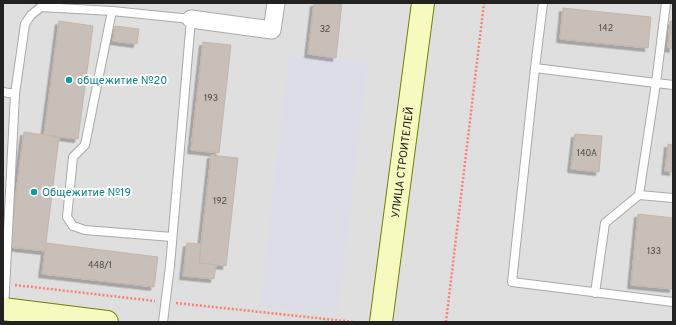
<svg xmlns="http://www.w3.org/2000/svg" width="676" height="325" viewBox="0 0 676 325" font-family="Overpass,sans-serif">
  <style>
    .residential { fill: #e0dfdf }
    .plaza { fill: #dddde8 }
    .building { fill: #c7bfb8; stroke: #c4b6ab; filter: url(#shadow) }
    .lines { fill: none; stroke-linecap: round; stroke-linejoin: round }
    .lane-casing { stroke: #a9a9a9; stroke-width: 10 }
    .street-casing { stroke: #a9a9a9; stroke-width: 19 }
    .secondary-casing { stroke: #707d05; stroke-width: 24 }
    .path { stroke: #fa8072; stroke-width: 2.5; stroke-dasharray: 2 2; stroke-linecap: butt }
    .lane { stroke: #fff; stroke-width: 8 }
    .street { stroke: #fff; stroke-width: 17 }
    .secondary { stroke: #f7fabf; stroke-width: 22 }
    .culture-dot { fill: #0f9aa8; stroke: #fff; stroke-width: 1.5 }
    .labels { text-anchor: middle; stroke-width: 4; stroke-linejoin: round; paint-order: stroke }
    .number-label { font-size: 9px; fill: #4b4948 }
    .culture-label { font-size: 11px; fill: #0d838f; stroke: #fff; text-anchor: start }
    .street-label { font-size: 11px; fill: #222; stroke: #fff }
  </style>
  <defs>
    <filter id="shadow"><feDropShadow dx="-3.5" dy="3.5" stdDeviation="0" flood-color="#0004"/></filter>
  </defs>
  <rect width="100%" height="100%" fill="#f2efe9"/>
  <rect class="residential" x="3" y="3" width="670" height="319"/>
  <polygon class="plaza" points="289,53 368,62 338,315 260,306"/>
  <g class="building">
    <polygon points="314,3 342,3 336,58 308,54"/>
    <polygon points="563,8 651,17 648,48 560,39"/>
    <polygon points="59,21 93,26 78,139 44,135"/>
    <polygon points="670,21 673,22 673,49 668,48"/>
    <polygon points="115,26 139,29 137,44 113,41"/>
    <polygon points="203,42 231,45 219,153 191,150"/>
    <polygon points="24,132 59,137 45,251 9,247"/>
    <polygon points="575,134 602,136 599,172 571,169"/>
    <polygon points="668,144 673,145 673,172 665,171"/>
    <polygon points="211,155 238,158 226,266 199,263"/>
    <polygon points="638,214 673,218 673,289 631,285"/>
    <polygon points="46,243 158,257 154,287 42,274"/>
    <polygon points="187,243 201,244 199,263 216,265 214,279 183,276"/>
  </g>
  <g class="lines">
    <defs>
      <g id="lane">
        <polyline points="543,3 535,68 656,83 639,195 673,198"/>
        <polyline points="666,3 656,83 673,85"/>
        <polyline points="535,68 512,282 673,302"/>
        <polyline points="3,92 15,94"/>
        <polyline points="595,293 605,223 639,195"/>
        <polyline points="4,309 15,94 25,24 31,15 41,7 112,11"/>
        <polyline points="163,322 170,266 191,19 112,11 85,145 73,157 67,217 73,226 85,230 172,237"/>
      </g>
      <polyline id="street" points="191,19 272,30 276,3"/>
      <g id="secondary">
        <polyline points="3,309 107,322"/>
        <path id="s1" d="M381 322 423 3"/>
      </g>
    </defs>
    <use href="#lane" class="lane-casing"/>
    <use href="#street" class="street-casing"/>
    <use href="#secondary" class="secondary-casing"/>
    <g class="path">
      <polyline points="15,285 155,301"/>
      <polyline points="176,303 354,322"/>
      <polyline points="446,322 484,3"/>
    </g>
    <use href="#lane" class="lane"/>
    <use href="#street" class="street"/>
    <use href="#secondary" class="secondary"/>
  </g>
  <g class="culture-dot">
    <circle cx="69" cy="80" r="4"/>
    <circle cx="34" cy="192" r="4"/>
  </g>
  <g class="labels">
    <g class="number-label">
      <text x="606" y="31">142</text>
      <text x="325" y="32">32</text>
      <text x="211" y="101">193</text>
      <text x="587" y="156">140А</text>
      <text x="220" y="204">192</text>
      <text x="654" y="254">133</text>
      <text x="100" y="268">448/1</text>
    </g>
    <g class="culture-label">
      <text x="77" y="84">общежитие №20</text>
      <text x="42" y="196">Общежитие №19</text>
    </g>
    <g class="street-label">
      <text dy="4" stroke="none"><textPath href="#s1" startOffset="161">УЛИЦА СТРОИТЕЛЕЙ</textPath></text>
    </g>
  </g>
  <rect width="676" height="325" fill="none" stroke="#222222" stroke-width="8"/>
</svg>
